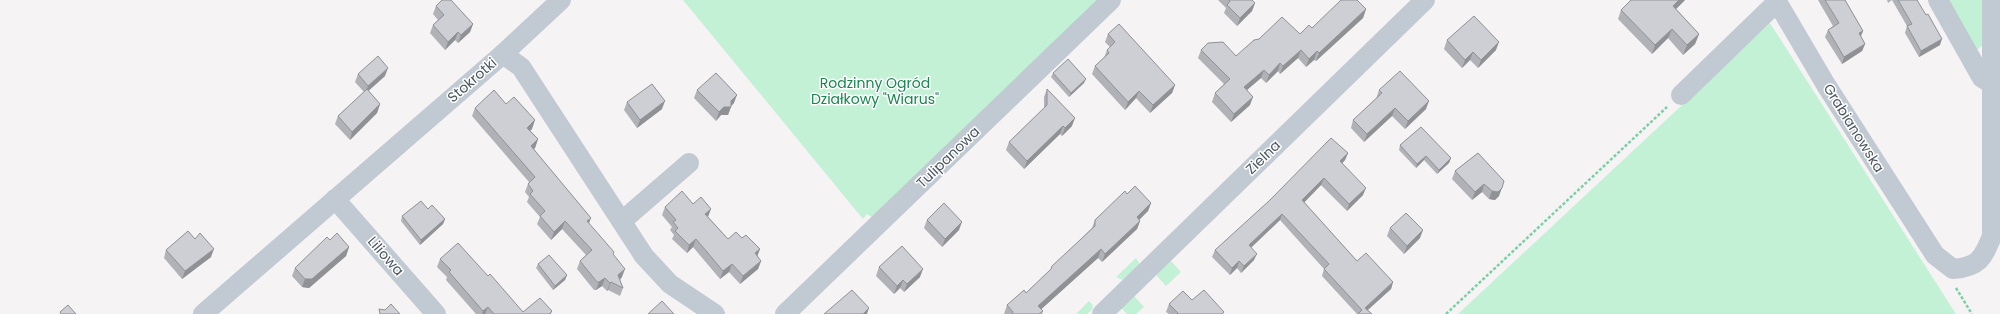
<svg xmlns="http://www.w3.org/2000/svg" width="2000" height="314" viewBox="0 0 2000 314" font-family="Poppins,sans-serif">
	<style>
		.green { fill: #c3f1d5 }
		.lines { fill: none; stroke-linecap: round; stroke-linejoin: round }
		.path { stroke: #7ad0a6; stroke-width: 2.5; stroke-dasharray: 3 2; stroke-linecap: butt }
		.minor { stroke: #c1cad2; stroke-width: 20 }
		.wall { fill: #b0b2b7 }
		.shaded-wall { fill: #909195 }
		.building { fill: #cdcfd5; stroke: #909195 }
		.labels { text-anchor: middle; stroke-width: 3; stroke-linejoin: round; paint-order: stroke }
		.street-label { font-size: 14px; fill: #4a5661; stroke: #fff }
		.park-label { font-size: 14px; fill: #17864f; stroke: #fff }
	</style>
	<rect width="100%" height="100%" fill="#f5f3f3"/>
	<g class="green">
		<polygon points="683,0 1101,0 873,218 867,214 863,219"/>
		<polygon points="1945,0 1989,0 1989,39 1975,52"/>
		<polygon points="1770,23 1956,314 1458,314"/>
		<polygon points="1136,258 1139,263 1138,266 1123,280 1116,277"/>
		<polygon points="1168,261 1172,262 1181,272 1166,286 1157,276 1157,273"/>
		<polygon points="1134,296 1144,307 1136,314 1127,314 1120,307"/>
		<polygon points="1089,301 1093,305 1092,310 1087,314 1076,314"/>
	</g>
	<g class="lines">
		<g class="path">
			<polyline points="1956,288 1972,314"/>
			<polyline points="1446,314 1667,107"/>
		</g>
		<g class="minor">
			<path d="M 1776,0 L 1826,85 L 1935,255 L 1953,269 C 1979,267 1983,258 1992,236 L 1992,0"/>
			<polyline points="1938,0 1982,78 1992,84"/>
			<polyline points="503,54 561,0"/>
			<polyline points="1681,95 1777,2"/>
			<polyline points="335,199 436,314"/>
			<polyline points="622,221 689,163"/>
			<polyline points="203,314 503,54 521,67 644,256 670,284 715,314"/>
			<polyline points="785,314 1111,0"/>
			<polyline points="1102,314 1425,0"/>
		</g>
	</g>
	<g class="wall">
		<polygon points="1218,0 1252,0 1255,3 1252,11 1237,26 1224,13 1226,8"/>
		<polygon points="1631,0 1685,0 1676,9 1699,34 1695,44 1683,55 1668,38 1652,54 1618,19 1621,10"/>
		<polygon points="1818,0 1845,0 1863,31 1861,36 1865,44 1862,51 1842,64 1825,37 1828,30 1833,26"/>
		<polygon points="1887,0 1917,0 1940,45 1919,57 1905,33 1907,26 1892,0 1888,3"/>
		<polygon points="436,6 473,24 470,32 458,43 455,40 445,50 430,33 433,25 438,20 433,14"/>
		<polygon points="1366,9 1363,18 1316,61 1314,60 1306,67 1298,58 1280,74 1278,71 1266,83 1261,78 1247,90 1250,105 1231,122 1212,102 1215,93 1224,84 1198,58 1201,50 1236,56 1300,34 1312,28"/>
		<polygon points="1108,34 1175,85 1172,93 1150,113 1136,98 1125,110 1092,74 1095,66 1104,58 1107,50 1110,47 1105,42"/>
		<polygon points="1447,40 1496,50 1478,68 1470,60 1462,68 1444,49"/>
		<polygon points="1053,73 1084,83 1069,97 1051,77"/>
		<polygon points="358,74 385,76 368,91 380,104 377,113 350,140 335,124 338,116 364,92 355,82"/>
		<polygon points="1047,89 1072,126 1062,136 1060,134 1024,169 1006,150 1009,142 1044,108 1044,97"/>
		<polygon points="697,90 734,103 731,106 728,115 721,115 716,121 694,98"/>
		<polygon points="1379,90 1426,109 1405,129 1392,116 1364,142 1351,128 1353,120 1376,99"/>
		<polygon points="627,102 662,109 637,128 624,110"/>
		<polygon points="506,104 532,129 530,130 538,139 535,148 534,149 589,224 613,255 622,277 620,280 623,288 620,296 608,290 607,291 602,286 596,290 594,290 577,269 580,261 586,255 562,229 551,240 537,224 540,217 527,202 529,197 525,192 528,184 529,182 472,116 475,108"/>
		<polygon points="1400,145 1451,158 1449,163 1437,174 1424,160 1416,168 1399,150"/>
		<polygon points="1348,153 1345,160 1342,163 1363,195 1347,211 1321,185 1304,202 1357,261 1393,282 1391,289 1368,310 1372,314 1357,314 1322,276 1324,269 1280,220 1251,248 1254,260 1241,273 1237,268 1230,275 1212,257 1215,250"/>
		<polygon points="1478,153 1499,196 1495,200 1489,199 1482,192 1472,200 1452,179 1455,171"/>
		<polygon points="1127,194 1151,203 1148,211 1139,220 1140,221 1137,229 1102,262 1098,258 1041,309 1043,311 1042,314 1004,314 1007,305 1026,293 1051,269 1092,228 1095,220"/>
		<polygon points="693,204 708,217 728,239 742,238 760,249 757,256 761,261 758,269 740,284 729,272 720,279 693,247 687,253 672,239 674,235 670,230 672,227 662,215 665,207"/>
		<polygon points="402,216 445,219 443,224 420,245 401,221"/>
		<polygon points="927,220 959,230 942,247 924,228"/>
		<polygon points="1390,228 1420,238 1404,254 1387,236"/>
		<polygon points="195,239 211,257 182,279 164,258 166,250"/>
		<polygon points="330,240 349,247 346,256 309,288 302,287 292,276 295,268"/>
		<polygon points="440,259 488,276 523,312 552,311 551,314 476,314 446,280 447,277 437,267"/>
		<polygon points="538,264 567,275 565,280 553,290 536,268"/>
		<polygon points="879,267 920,277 904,292 900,288 894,294 876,276"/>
		<polygon points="1192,300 1224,314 1169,314 1166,312 1169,304"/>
	</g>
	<g class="shaded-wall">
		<polygon points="1679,0 1685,0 1670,15 1673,6"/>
		<polygon points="1255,3 1252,11 1237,26 1240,18"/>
		<polygon points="1366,9 1363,18 1316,61 1319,53"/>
		<polygon points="473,24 470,32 458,43 461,35"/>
		<polygon points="1672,29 1668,38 1652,54 1655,45"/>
		<polygon points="1863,31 1860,38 1859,33"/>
		<polygon points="458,32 455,40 445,50 448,42"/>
		<polygon points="1699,34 1695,44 1683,55 1687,45"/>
		<polygon points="1942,39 1940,45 1919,57 1921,51"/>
		<polygon points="1499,42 1496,50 1478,68 1481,60"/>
		<polygon points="1865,44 1862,51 1842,64 1844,57"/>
		<polygon points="1301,50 1298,58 1280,74 1283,66"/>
		<polygon points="1317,51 1314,60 1306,67 1309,59"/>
		<polygon points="1473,52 1470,60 1462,68 1465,60"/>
		<polygon points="1280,63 1278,71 1266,83 1269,75"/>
		<polygon points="388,68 385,76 365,94 368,86"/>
		<polygon points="1264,70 1261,78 1241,95 1244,87"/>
		<polygon points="1086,79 1084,83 1069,97 1071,93"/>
		<polygon points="1175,85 1172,93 1150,113 1153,105"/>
		<polygon points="1139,91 1136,98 1125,110 1128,102"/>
		<polygon points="737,95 734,103 730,107 731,107 728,115 721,115 716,121 719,112"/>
		<polygon points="1253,97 1250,105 1231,122 1234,114"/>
		<polygon points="665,101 662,109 637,128 640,120"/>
		<polygon points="1429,101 1426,109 1405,129 1408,121"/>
		<polygon points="380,104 377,113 350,140 352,132"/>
		<polygon points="1395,108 1392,116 1364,142 1367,134"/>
		<polygon points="1075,118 1072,126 1062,136 1065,128"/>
		<polygon points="535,120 532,129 524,136 527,128"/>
		<polygon points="1063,126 1060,134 1024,169 1027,161"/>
		<polygon points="538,139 535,148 528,154 531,146"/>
		<polygon points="1348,153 1345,160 1338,168 1340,161"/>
		<polygon points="1426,156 1424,160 1416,168 1417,164"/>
		<polygon points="1451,158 1449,163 1437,174 1439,170"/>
		<polygon points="1324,178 1321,185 1300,207 1302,200"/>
		<polygon points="1484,184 1482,192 1472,200 1475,192"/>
		<polygon points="1366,188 1363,195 1347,211 1349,204"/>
		<polygon points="1502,188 1499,196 1495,200 1489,199 1492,191"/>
		<polygon points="1151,203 1148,211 1134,225 1137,217"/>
		<polygon points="711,209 708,217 705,214"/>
		<polygon points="1282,214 1280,220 1246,252 1249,245"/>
		<polygon points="591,218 588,226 587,221"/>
		<polygon points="445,219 443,224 420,245 421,240"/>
		<polygon points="565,221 562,229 551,240 554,232"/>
		<polygon points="1140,221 1137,229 1102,262 1105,254"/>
		<polygon points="962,222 959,230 942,247 945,239"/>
		<polygon points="1423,230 1420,238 1404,254 1407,246"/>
		<polygon points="696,239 693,247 687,253 689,245"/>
		<polygon points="349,247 346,256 309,288 302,287 305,279"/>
		<polygon points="214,249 211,257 182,279 185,271"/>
		<polygon points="760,249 757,257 755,253"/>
		<polygon points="1101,249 1098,258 1036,314 1038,306"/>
		<polygon points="1257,254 1254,260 1241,273 1244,266"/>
		<polygon points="761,261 758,269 740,284 743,276"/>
		<polygon points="1239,261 1237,268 1230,275 1232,268"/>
		<polygon points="732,264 729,272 720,279 723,271"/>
		<polygon points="625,269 622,277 615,284 618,275"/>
		<polygon points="923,269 920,277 904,292 907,284"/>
		<polygon points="567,275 565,280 553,290 555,286"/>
		<polygon points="605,278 602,286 596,290 599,282"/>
		<polygon points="903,280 900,288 894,294 897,286"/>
		<polygon points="611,282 608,290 607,291 610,283"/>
		<polygon points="1393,282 1391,289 1363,314 1365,308"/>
		<polygon points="488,307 485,314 482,314 483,311"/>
		<polygon points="869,308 867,314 863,314"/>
	</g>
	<g class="building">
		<polygon points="442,0 451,0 473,24 461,35 458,32 448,42 433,25 444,15 436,6"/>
		<polygon points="1229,0 1252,0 1255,3 1240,18 1227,5 1230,1"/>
		<polygon points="1341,0 1357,0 1366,9 1319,53 1317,51 1309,59 1301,50 1283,66 1280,63 1269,75 1264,70 1244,87 1253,97 1234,114 1215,93 1230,79 1201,50 1208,43 1223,42 1236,56 1254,40 1259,39 1282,17 1300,34 1309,25 1312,28"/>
		<polygon points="1631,0 1679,0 1673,6 1699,34 1687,45 1672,29 1655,45 1621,10"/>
		<polygon points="1825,0 1845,0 1863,31 1859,33 1865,44 1844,57 1828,30 1839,23"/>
		<polygon points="1898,0 1917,0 1926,15 1928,14 1942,39 1921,51 1907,26 1912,24"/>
		<polygon points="1474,16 1499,42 1481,60 1473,52 1465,60 1447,40"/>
		<polygon points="1119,24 1175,85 1153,105 1139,91 1128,102 1095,66 1109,53 1107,50 1115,42 1108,34"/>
		<polygon points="378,56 388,68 368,86 358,74"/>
		<polygon points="1068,59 1086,79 1071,93 1053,73"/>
		<polygon points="1400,71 1429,101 1408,121 1395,108 1367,134 1353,120 1382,93 1379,90"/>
		<polygon points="716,73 737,95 731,101 731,107 724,107 719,112 697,90"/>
		<polygon points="652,84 665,101 640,120 627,102"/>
		<polygon points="367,89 380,104 352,132 338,116"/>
		<polygon points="1047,89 1075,118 1065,128 1063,126 1027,161 1009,142 1047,105"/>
		<polygon points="494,90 506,104 514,97 535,120 527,128 538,139 531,146 591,218 587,221 614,252 613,254 625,269 618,275 623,288 611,282 610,283 605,278 599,282 597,282 580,261 592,250 565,221 554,232 540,216 545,211 530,194 533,191 528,184 535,177 475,108"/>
		<polygon points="1421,127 1451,158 1439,170 1426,156 1417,164 1400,145"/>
		<polygon points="1331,138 1348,153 1340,161 1366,188 1349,204 1324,178 1302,200 1357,261 1366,253 1393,282 1365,308 1372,314 1358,314 1362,310 1324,269 1329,264 1282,214 1249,245 1257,254 1244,266 1239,261 1232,268 1215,250 1270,200"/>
		<polygon points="1478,153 1504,181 1502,188 1498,192 1492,191 1484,184 1475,192 1455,171"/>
		<polygon points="1135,186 1151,203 1137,217 1140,221 1105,254 1101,249 1038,306 1043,311 1039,314 1012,314 1013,312 1007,305 1024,290 1026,293 1051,269 1052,266 1095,226 1095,220 1125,191 1127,194"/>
		<polygon points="682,191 693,204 701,197 711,209 705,214 728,239 736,232 742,238 746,235 760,249 755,253 761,261 743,276 732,264 723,271 696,239 689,245 675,231 678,228 673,222 676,220 665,207"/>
		<polygon points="421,201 428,209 432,205 445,219 421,240 402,216"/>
		<polygon points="944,203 962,222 945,239 927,220"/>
		<polygon points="1406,213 1423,230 1407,246 1390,228"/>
		<polygon points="188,231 195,239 200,233 214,249 185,271 166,250"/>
		<polygon points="337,233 349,247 312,279 305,279 295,268 327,237 330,240"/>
		<polygon points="458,243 488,276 490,274 523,312 540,298 552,311 549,314 494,314 488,307 483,311 449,272 451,270 440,259"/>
		<polygon points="902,246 923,269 907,284 903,280 897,286 879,267"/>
		<polygon points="549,255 567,275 555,286 538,264"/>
		<polygon points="852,290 869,308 863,314 824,314"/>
		<polygon points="1204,290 1224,312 1222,314 1177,314 1178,313 1169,304 1183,291 1192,300"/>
		<polygon points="662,301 674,314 648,314"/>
		<polygon points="391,304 400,314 380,314 379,309 385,310"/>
		<polygon points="68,305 76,314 61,314 60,312"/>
	</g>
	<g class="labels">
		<g class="street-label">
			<text transform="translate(472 80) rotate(-41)" y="5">Stokrotki</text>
			<text transform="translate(1854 128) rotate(58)" y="5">Grabianowska</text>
			<text transform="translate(948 157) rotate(-44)" y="5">Tulipanowa</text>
			<text transform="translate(1263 157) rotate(-44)" y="5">Zielna</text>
			<text transform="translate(386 256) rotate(49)" y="5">Liliowa</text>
		</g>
		<g class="park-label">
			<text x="875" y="88">Rodzinny Ogród<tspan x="875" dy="16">Działkowy "Wiarus"</tspan></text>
		</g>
	</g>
</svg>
